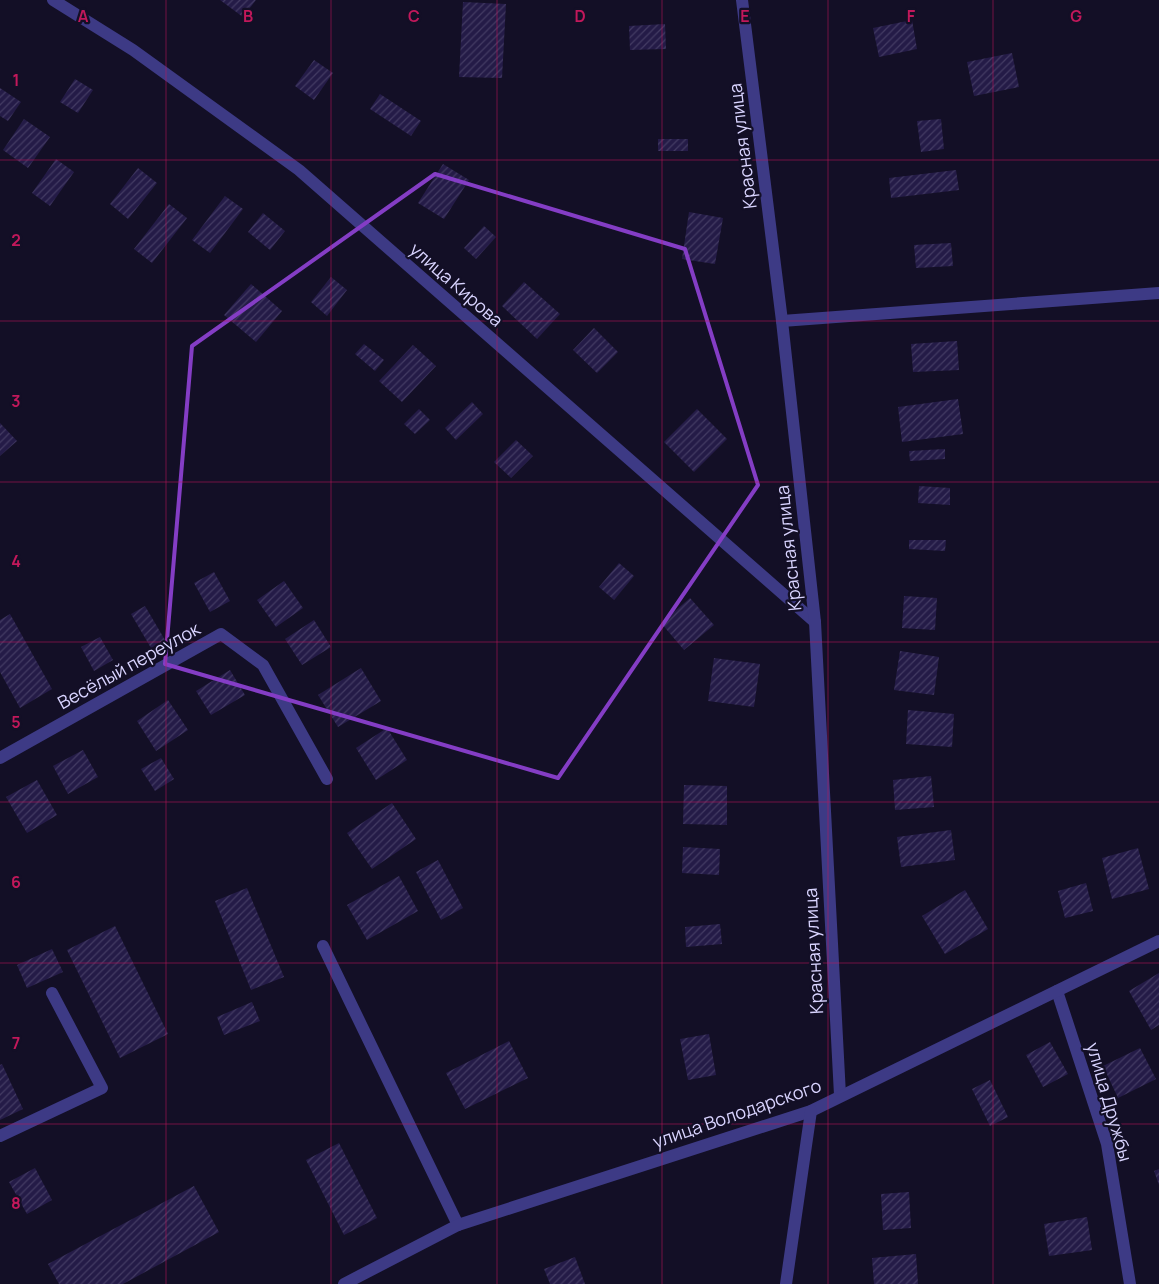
<svg xmlns="http://www.w3.org/2000/svg" width="1159" height="1284" viewBox="0 0 1159 1284" font-family="Manrope,sans-serif">
	<style>
		.building { fill: url(#building-hatch) }
		.lines { fill: none; stroke-linecap: round; stroke-linejoin: round }
		.service { stroke: #3d3a85; stroke-width: 12 }
		.minor { stroke: #3d3a85; stroke-width: 12 }
		.marked { fill: none; stroke: #843dc5; stroke-width: 4; stroke-linejoin: round }
		.grid { fill: none; stroke: #c2185b; stroke-width: 1; stroke-opacity: 0.55 }
		.labels { text-anchor: middle; stroke-width: 4.5; stroke-linejoin: round; paint-order: stroke }
		.street-label { font-size: 18px; fill: #d9d4ff; stroke: #130f26 }
		.grid-label { font-size: 16px; text-anchor: middle; font-weight: bold; fill: #c2185b; stroke: #130f26; stroke-width: 4.5; stroke-linejoin: round; paint-order: stroke }
	</style>
	<defs>
		<pattern id="building-hatch" width="6" height="6" patternUnits="userSpaceOnUse" patternTransform="scale(1.25)"><rect width="6" height="6" fill="#241b47"/><path d="M-1 1l2-2M0 6l6-6M5 7l2-2" fill="none" stroke="#433b63"/></pattern>
	</defs>
	<rect width="100%" height="100%" fill="#130f26"/>
	<g class="building">
		<polygon points="220,0 256,0 243,17"/>
		<polygon points="463,2 506,4 502,78 459,77"/>
		<polygon points="912,20 917,49 879,57 873,28"/>
		<polygon points="665,24 666,49 630,50 629,26"/>
		<polygon points="1012,53 1019,87 974,96 967,62"/>
		<polygon points="314,60 333,73 314,100 295,86"/>
		<polygon points="75,79 93,90 78,113 60,102"/>
		<polygon points="0,88 21,102 8,121 0,116"/>
		<polygon points="380,94 421,121 411,136 370,109"/>
		<polygon points="24,119 50,137 28,168 3,150"/>
		<polygon points="941,119 944,149 921,152 917,121"/>
		<rect x="658" y="139" width="30" height="12"/>
		<polygon points="56,159 74,172 50,206 32,193"/>
		<polygon points="443,164 469,180 444,219 418,203"/>
		<polygon points="138,168 157,183 128,219 110,204"/>
		<polygon points="956,170 959,190 891,198 889,178"/>
		<polygon points="225,196 243,209 210,253 192,240"/>
		<polygon points="169,204 187,218 152,263 134,249"/>
		<polygon points="689,212 723,218 715,264 682,259"/>
		<polygon points="263,213 285,231 270,250 248,232"/>
		<polygon points="484,226 496,237 476,259 464,248"/>
		<polygon points="951,243 953,266 916,268 914,245"/>
		<polygon points="331,277 347,290 327,316 311,302"/>
		<polygon points="524,282 560,314 537,339 502,306"/>
		<polygon points="251,284 282,311 256,342 224,315"/>
		<polygon points="594,328 618,352 597,373 573,350"/>
		<polygon points="957,341 959,370 913,372 911,344"/>
		<polygon points="364,344 384,360 375,371 355,354"/>
		<polygon points="413,345 436,366 402,402 379,381"/>
		<polygon points="958,399 963,434 902,442 898,407"/>
		<polygon points="472,402 483,414 456,440 445,428"/>
		<polygon points="419,409 430,420 415,434 404,424"/>
		<polygon points="697,409 727,439 694,472 664,442"/>
		<polygon points="0,423 17,441 0,456"/>
		<polygon points="516,440 533,456 511,478 494,462"/>
		<polygon points="945,449 945,459 910,461 909,451"/>
		<polygon points="919,486 950,488 950,505 918,503"/>
		<polygon points="909,540 946,540 945,551 909,549"/>
		<polygon points="619,563 634,576 614,600 599,587"/>
		<polygon points="214,572 230,601 210,612 194,583"/>
		<polygon points="284,581 303,608 276,627 257,600"/>
		<polygon points="904,596 937,598 935,630 902,628"/>
		<polygon points="690,598 714,625 684,650 661,623"/>
		<polygon points="145,606 165,640 151,648 131,614"/>
		<polygon points="10,614 52,689 20,708 0,672 0,620"/>
		<polygon points="314,620 331,647 302,665 285,639"/>
		<polygon points="100,637 113,660 94,671 81,647"/>
		<polygon points="900,651 939,657 934,695 894,690"/>
		<polygon points="714,658 760,664 754,707 708,701"/>
		<polygon points="361,668 381,701 338,727 318,695"/>
		<polygon points="230,670 245,695 211,715 196,691"/>
		<polygon points="168,700 188,730 156,751 137,721"/>
		<polygon points="908,710 954,714 952,747 906,744"/>
		<polygon points="387,728 407,760 376,780 356,748"/>
		<polygon points="83,750 98,777 68,794 53,766"/>
		<polygon points="161,758 174,779 155,791 141,769"/>
		<polygon points="931,776 934,807 895,810 893,780"/>
		<polygon points="37,780 57,815 27,833 6,797"/>
		<polygon points="684,785 727,786 727,825 683,824"/>
		<polygon points="392,803 416,839 372,869 347,833"/>
		<polygon points="951,830 955,860 901,867 897,837"/>
		<polygon points="683,847 720,849 719,875 682,873"/>
		<polygon points="1138,848 1149,889 1112,899 1102,858"/>
		<polygon points="438,860 463,908 441,920 416,872"/>
		<polygon points="399,876 418,911 367,940 347,905"/>
		<polygon points="1086,883 1093,911 1065,918 1058,891"/>
		<polygon points="247,888 284,977 251,990 215,901"/>
		<polygon points="965,890 988,929 945,954 922,916"/>
		<polygon points="720,924 722,944 686,947 685,927"/>
		<polygon points="115,926 168,1034 120,1058 67,950"/>
		<polygon points="52,949 63,972 27,988 17,965"/>
		<polygon points="1159,973 1159,1025 1151,1030 1129,991"/>
		<polygon points="252,1002 260,1021 224,1035 217,1017"/>
		<polygon points="709,1034 716,1075 688,1080 680,1039"/>
		<polygon points="509,1041 528,1078 465,1109 446,1073"/>
		<polygon points="1050,1042 1068,1074 1043,1087 1026,1055"/>
		<polygon points="1140,1048 1156,1079 1118,1098 1103,1066"/>
		<polygon points="2,1064 23,1109 0,1120 0,1065"/>
		<polygon points="990,1080 1008,1117 990,1126 972,1089"/>
		<polygon points="339,1143 377,1218 344,1235 306,1160"/>
		<polygon points="35,1168 52,1200 27,1214 9,1182"/>
		<polygon points="1159,1169 1159,1185 1154,1171"/>
		<polygon points="194,1186 219,1232 123,1284 59,1284 48,1264"/>
		<polygon points="909,1192 911,1228 883,1230 881,1194"/>
		<polygon points="1087,1217 1092,1250 1049,1256 1044,1224"/>
		<polygon points="916,1254 918,1284 874,1284 872,1258"/>
		<polygon points="575,1257 585,1284 550,1284 544,1269"/>
	</g>
	<g class="lines">
		<g class="service">
			<polyline points="782,321 1159,293"/>
			<polyline points="323,946 458,1225"/>
			<polyline points="0,1136 102,1088 52,993"/>
		</g>
		<g class="minor">
			<polyline points="53,0 133,50 299,170 815,622"/>
			<polyline points="742,0 782,321 815,622 840,1095"/>
			<polyline points="0,758 221,634 263,665 327,779"/>
			<polyline points="1057,991 1107,1144 1130,1284"/>
			<polyline points="344,1284 458,1225 811,1111 1159,941"/>
			<polyline points="786,1284 811,1111"/>
		</g>
	</g>
	<path class="marked" d="M 435,174 L 685,249 L 758,485 L 558,778 L 165,664 L 192,346 Z"/>
	<path class="grid" d="M 166,0 L 166,1284M 331,0 L 331,1284M 497,0 L 497,1284M 662,0 L 662,1284M 828,0 L 828,1284M 993,0 L 993,1284M 0,160 L 1159,160M 0,321 L 1159,321M 0,482 L 1159,482M 0,642 L 1159,642M 0,802 L 1159,802M 0,963 L 1159,963M 0,1124 L 1159,1124"/>
	<g class="labels">
		<g class="street-label">
			<text transform="translate(743 146) rotate(-97)" y="6">Красная улица</text>
			<text transform="translate(456 285) rotate(41)" y="6">улица Кирова</text>
			<text transform="translate(789 548) rotate(-96)" y="6">Красная улица</text>
			<text transform="translate(129 666) rotate(-29)" y="6">Весёлый переулок</text>
			<text transform="translate(814 951) rotate(-93)" y="6">Красная улица</text>
			<text transform="translate(1109 1102) rotate(74)" y="6">улица Дружбы</text>
			<text transform="translate(737 1114) rotate(-19)" y="6">улица Володарского</text>
		</g>
	</g>
	<g class="grid-label">
		<text x="83" y="22">A</text>
		<text x="248" y="22">B</text>
		<text x="414" y="22">C</text>
		<text x="580" y="22">D</text>
		<text x="745" y="22">E</text>
		<text x="911" y="22">F</text>
		<text x="1076" y="22">G</text>
		<text x="16" y="86">1</text>
		<text x="16" y="246">2</text>
		<text x="16" y="407">3</text>
		<text x="16" y="567">4</text>
		<text x="16" y="728">5</text>
		<text x="16" y="888">6</text>
		<text x="16" y="1049">7</text>
		<text x="16" y="1209">8</text>
	</g>
</svg>
